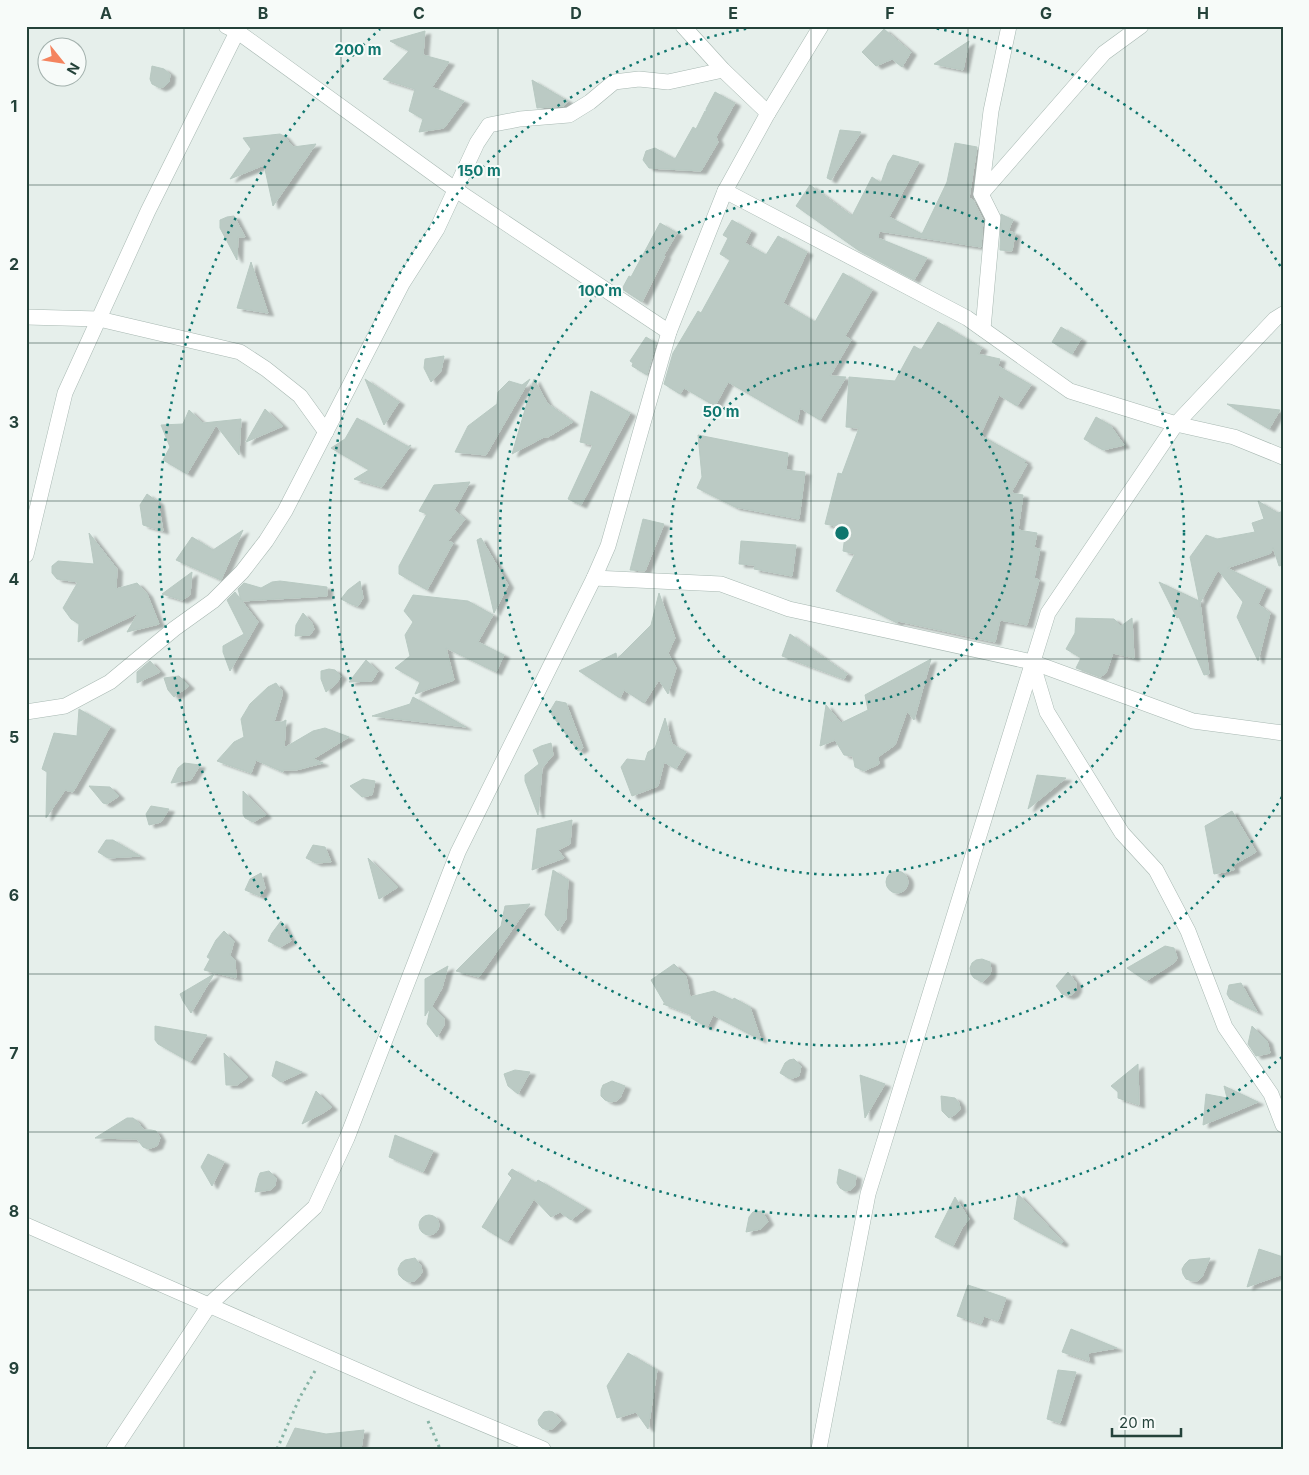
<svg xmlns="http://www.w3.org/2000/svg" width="1309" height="1475" viewBox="0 0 1309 1475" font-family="Inter,sans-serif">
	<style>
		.building { fill: #bbcac4; stroke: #b8c9c2; filter: url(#shadow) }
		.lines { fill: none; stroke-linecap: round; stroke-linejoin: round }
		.minor-casing { stroke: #a8b8b2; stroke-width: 16 }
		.path { stroke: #86b3a5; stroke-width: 3; stroke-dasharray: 2.5 4; stroke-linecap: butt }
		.minor { stroke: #fff; stroke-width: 15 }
		.grid { fill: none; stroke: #24423a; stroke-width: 1; stroke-opacity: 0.55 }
		.ring { fill: none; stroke: #0f766e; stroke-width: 2.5; stroke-dasharray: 2.5 5 }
		.centre { fill: #0f766e; stroke: #f7fbf9; stroke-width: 2.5 }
		.ring-label { font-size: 15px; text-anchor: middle; font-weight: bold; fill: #0f766e; stroke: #f7fbf9; stroke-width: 4; stroke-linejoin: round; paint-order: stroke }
		.neatline { fill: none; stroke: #24423a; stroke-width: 2 }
		.grid-label { font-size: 16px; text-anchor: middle; font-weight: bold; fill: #24423a }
	</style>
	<defs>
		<filter id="shadow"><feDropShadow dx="5.5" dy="3" stdDeviation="1" flood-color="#0004"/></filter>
	</defs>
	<rect width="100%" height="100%" fill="#e6efeb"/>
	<g class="building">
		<polygon points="884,29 911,52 902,67 892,59 876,66 862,52"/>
		<polygon points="425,31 423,55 449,62 432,87 464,101 444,128 419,132 423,119 409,111 415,89 383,79 409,51 390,41"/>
		<polygon points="969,41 963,70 934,64"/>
		<polygon points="152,66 164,69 170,74 169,82 165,86 160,88 152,84 150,79"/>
		<polygon points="532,80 554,93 568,101 564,106 537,108"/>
		<polygon points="715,92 735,103 716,137 718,142 701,171 649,168 643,160 646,151 655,148 675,159 693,127 696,129 705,111 706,113 706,109"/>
		<polygon points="840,130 861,132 831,180 827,178"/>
		<polygon points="280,134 284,136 293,147 316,144 273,206 264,165 230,179 251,149 243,138"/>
		<polygon points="955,143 977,147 969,198 973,200 983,220 981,247 879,231 878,238 927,258 914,280 858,250 796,206 810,185 852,216 872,177 881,183 888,163 893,155 919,162 889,217 922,234 947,182"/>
		<polygon points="1001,214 1013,220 1008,231 1015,233 1012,251 1000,250"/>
		<polygon points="234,216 245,237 238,237 237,260 220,228 220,220 227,217"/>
		<polygon points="732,220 751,231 745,243 766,255 778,236 807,252 783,303 815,322 843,273 872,290 845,336 851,340 830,376 846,377 820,420 800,408 797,422 728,382 715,406 684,388 680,394 664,384 673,353 698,311 701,313 730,260 720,254 728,238 723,235"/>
		<polygon points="660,223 677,233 664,255 665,256 642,302 622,289 629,276 631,277"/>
		<polygon points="251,262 268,313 237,308"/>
		<polygon points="938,322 982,348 978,354 1000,359 998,366 1031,385 1017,406 999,395 980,435 1026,461 1024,463 1027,464 1011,493 1023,495 1018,530 1037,533 1034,548 1040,549 1034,578 1039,580 1027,625 1000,620 995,642 898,621 897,623 836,591 855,554 843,551 846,528 825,524 838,473 842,474 859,428 846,427 849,377 895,381 914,346 921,350"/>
		<polygon points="1061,327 1081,339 1072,354 1052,342"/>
		<polygon points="646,337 656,343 647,375 632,366 633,363 630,361"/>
		<polygon points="444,356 441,371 431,382 424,368 425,359"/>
		<polygon points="365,379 399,402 384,425"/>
		<polygon points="530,379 486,455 455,452 468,426 497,404 498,392 509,381 522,385"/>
		<polygon points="534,379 547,403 573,422 548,437 544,437 512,454"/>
		<polygon points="591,391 630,413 581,505 568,499 593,445 580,442"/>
		<polygon points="1227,404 1280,410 1269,429"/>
		<polygon points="265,409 283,426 246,442"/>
		<polygon points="189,410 203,423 241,419 239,455 216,425 187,474 163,460 170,447 161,425 183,424"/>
		<polygon points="1096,417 1110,425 1124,445 1103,450 1084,439"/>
		<polygon points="357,418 407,446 405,448 411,445 382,487 354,479 369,470 331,448 345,439"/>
		<polygon points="698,435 788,453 786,470 805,472 799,519 735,507 697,488 702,477"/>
		<polygon points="470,482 454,510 465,519 448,541 453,543 427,590 399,574 399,566 427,514 419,511 434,485"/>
		<polygon points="147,494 158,502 163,531 143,525 140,505"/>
		<polygon points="1258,501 1278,513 1283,511 1283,565 1279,566 1273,547 1271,553 1227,568 1266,587 1258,604 1270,613 1258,661 1237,617 1243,602 1218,570 1200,603 1209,674 1204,675 1179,617 1177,618 1159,582 1199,601 1190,557 1206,535 1217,539 1255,532 1252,523 1264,519"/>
		<polygon points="643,519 664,524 645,571 630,570"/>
		<polygon points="243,530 221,580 176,560 192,537 213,550"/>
		<polygon points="89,533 117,569 116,589 137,583 147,594 159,624 127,632 138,613 78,642 79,624 71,619 63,608 78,582 57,579 52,573 52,566 58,561 94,564"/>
		<polygon points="481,538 508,585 494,613 477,540"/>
		<polygon points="741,541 796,545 792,576 754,569 755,565 739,564"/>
		<polygon points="192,572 190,595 182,600 162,594"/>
		<polygon points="280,581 327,587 327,596 242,601 258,622 230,671 223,652 223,646 244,634 227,600 235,592 241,600 238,589 244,583 261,588 272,582"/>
		<polygon points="360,581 363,598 358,606 351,604 341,599 348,590"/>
		<polygon points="659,593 675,638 668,653 676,668 668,694 659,680 644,703 624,690 620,698 579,671 616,653 617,659 651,625"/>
		<polygon points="413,595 468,601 493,615 478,642 504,655 496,672 446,648 454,680 415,694 420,682 395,668 410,656 405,635 413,622 404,611"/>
		<polygon points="303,613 312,623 314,629 310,635 295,636 296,625"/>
		<polygon points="1076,618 1114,619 1121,626 1132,618 1134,658 1113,653 1106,673 1100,677 1076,668 1081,658 1066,649 1075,633"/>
		<polygon points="790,634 847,674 844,679 782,656"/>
		<polygon points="931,659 914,720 907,711 895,745 878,757 879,764 864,771 855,767 853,756 844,755 835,740 820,746 826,705 841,723 868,710 865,695"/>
		<polygon points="366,660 378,671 372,681 349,682"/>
		<polygon points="150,661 160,672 137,683 137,672"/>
		<polygon points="329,669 335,670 341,676 336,684 326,692 321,679 321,671"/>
		<polygon points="179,676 189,686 174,697 168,690 164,678"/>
		<polygon points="276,683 282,691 282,695 274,722 282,722 286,720 284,748 313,731 325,728 349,737 313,759 323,763 296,770 283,770 283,772 256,760 251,773 217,761 234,742 244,737 241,719 250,704 268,687"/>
		<polygon points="413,697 466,727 372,716 410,704"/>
		<polygon points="556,701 566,703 583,748 578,751 552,715 550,711"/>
		<polygon points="79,709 110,727 73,792 65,790 46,818 47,772 42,769 54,733 77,736"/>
		<polygon points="665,718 672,744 686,752 676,769 664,762 658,786 632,796 621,767 627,759 645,761 648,752 655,748"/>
		<polygon points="551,743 553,755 542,768 538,815 525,781 525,775 539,764 533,750 541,746"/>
		<polygon points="184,763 200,765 191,780 171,783 178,768"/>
		<polygon points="1037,775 1066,778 1028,809"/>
		<polygon points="363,779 375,781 372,795 362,797 350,786"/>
		<polygon points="89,786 110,787 119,796 107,804 103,803"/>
		<polygon points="243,791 266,815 253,822 245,818 243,814"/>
		<polygon points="151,806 169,809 161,822 149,825 146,814"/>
		<polygon points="1232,811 1256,852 1233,865 1234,870 1214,874 1205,826"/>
		<polygon points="572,820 570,844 558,850 564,858 532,870 537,829"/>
		<polygon points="106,840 113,840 140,856 108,858 98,852"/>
		<polygon points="313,845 325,847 331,862 316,863 306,858"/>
		<polygon points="368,858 398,887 379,899"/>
		<polygon points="553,870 568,880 566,919 558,931 545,915"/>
		<circle cx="897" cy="882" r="11"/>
		<polygon points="261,873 265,888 260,896 245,890 250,879"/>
		<polygon points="530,904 479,977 456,971 501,926 505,906"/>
		<polygon points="281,921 291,941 280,947 268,941 272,933"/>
		<polygon points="224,931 234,941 230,955 235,960 236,978 204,970 210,959 207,957 216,940"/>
		<polygon points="1165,946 1174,948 1177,958 1175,962 1146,981 1127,968"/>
		<polygon points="982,959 990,962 991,971 989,976 982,982 974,978 971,974 970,968 972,963 976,960"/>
		<polygon points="674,964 686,976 690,997 714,991 733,1000 734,998 750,1007 761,1040 713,1015 707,1027 691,1018 692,1015 663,1004 665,1004 651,980"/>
		<polygon points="448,966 442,988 432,1006 444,1018 444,1025 437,1037 427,1024 430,1008 425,1016 425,979"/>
		<polygon points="1068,972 1076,983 1076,989 1073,994 1068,996 1062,994 1056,986"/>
		<polygon points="214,974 191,1013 183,1001 180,994"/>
		<polygon points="1241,983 1257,1012 1230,999 1227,994 1229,985"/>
		<polygon points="155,1026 207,1035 190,1062 158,1044 155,1040"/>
		<polygon points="1252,1026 1267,1041 1270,1053 1256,1056 1248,1044"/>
		<polygon points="224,1053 248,1077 237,1085 226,1085"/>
		<polygon points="794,1059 801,1066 799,1076 790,1079 780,1073 785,1063 789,1060"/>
		<polygon points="276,1061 302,1072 281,1082 272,1076"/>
		<polygon points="1138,1064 1139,1105 1118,1098 1118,1092 1111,1086"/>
		<polygon points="515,1070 530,1072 518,1094 508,1086 504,1074"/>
		<polygon points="860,1075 885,1084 865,1118"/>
		<polygon points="612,1081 625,1086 620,1098 616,1101 610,1102 605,1100 601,1096 601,1090 603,1085"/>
		<polygon points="1224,1086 1258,1102 1203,1125 1206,1094 1227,1098"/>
		<polygon points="316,1091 332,1107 323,1113 302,1124"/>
		<polygon points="941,1096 955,1098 959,1103 960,1109 957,1113 949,1118 942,1111"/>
		<polygon points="127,1118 133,1118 137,1121 144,1130 151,1130 156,1131 160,1138 157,1146 148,1149 143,1147 137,1139 95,1138"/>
		<polygon points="395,1135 433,1151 423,1172 389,1157"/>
		<polygon points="208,1154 224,1162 212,1186 201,1167"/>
		<polygon points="512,1169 536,1183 538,1180 586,1208 571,1220 560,1212 551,1217 534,1199 507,1242 482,1227 512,1178 508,1174"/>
		<polygon points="839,1169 856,1176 855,1185 851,1190 845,1191 840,1188 837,1183"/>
		<polygon points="269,1171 276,1178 275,1186 270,1190 255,1192 258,1178 260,1173"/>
		<polygon points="1018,1194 1063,1242 1061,1244 1014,1219"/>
		<polygon points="955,1197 969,1219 962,1228 953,1246 935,1237"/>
		<polygon points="762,1211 768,1222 761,1229 746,1232 749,1217 753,1212"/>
		<circle cx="429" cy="1225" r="10"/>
		<polygon points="1259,1249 1283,1257 1283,1274 1247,1287"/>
		<polygon points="415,1258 421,1266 422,1272 419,1277 415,1281 408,1282 403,1279 399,1275 398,1269 401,1263 405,1260"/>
		<polygon points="1210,1258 1202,1277 1197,1281 1192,1281 1186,1279 1183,1274 1182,1269 1185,1264 1189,1260"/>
		<polygon points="968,1285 1006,1298 998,1321 984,1316 981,1324 957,1316"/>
		<polygon points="1071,1329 1117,1348 1088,1353 1089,1361 1062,1352"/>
		<polygon points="628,1353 657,1370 648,1429 636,1412 617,1418 607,1386"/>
		<polygon points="1058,1370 1076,1372 1060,1423 1047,1419"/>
		<polygon points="549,1411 553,1412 561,1421 552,1429 547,1430 542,1428 539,1425 538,1420 544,1412"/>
		<polygon points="295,1428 326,1434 364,1430 361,1449 285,1449"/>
	</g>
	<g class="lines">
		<defs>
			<g id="minor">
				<polyline points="226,26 238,32 456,190 669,332"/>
				<polyline points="683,26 723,70 768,113"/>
				<polyline points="725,191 967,318 1070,391 1176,424 1234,437 1283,457"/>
				<polyline points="981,194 1104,53 1141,26"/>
				<polyline points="26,317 99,319 240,352 266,369 300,396 326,432"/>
				<polyline points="983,329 993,218 981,194 991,111 1009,26"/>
				<polyline points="26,555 65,393 148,211 240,26"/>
				<polyline points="594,578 721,584 789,609 1032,662 1193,721 1283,733"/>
				<polyline points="1032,662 1047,712 1122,833 1156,870 1188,931 1225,1027 1271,1094 1283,1125"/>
				<polyline points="26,712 65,706 110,682 174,629 213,601 242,572 266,541 285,511 402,284 437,229 477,143 489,125 520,119 569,115 590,102 614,82 639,79 668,82 723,70"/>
				<polyline points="26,1225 416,1396 543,1449"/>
				<polyline points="114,1449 210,1304 315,1207 347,1138 458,852 594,578 608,546 669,332 725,191 768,113 821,26"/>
				<polyline points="819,1449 868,1194 1048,613 1176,424 1275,319 1283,314"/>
			</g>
		</defs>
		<use href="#minor" class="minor-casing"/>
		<g class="path">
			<polyline points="428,1421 440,1449"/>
			<polyline points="277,1449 300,1397 315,1371"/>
		</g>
		<use href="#minor" class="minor"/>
	</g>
	<path class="grid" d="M 184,26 L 184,1449M 341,26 L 341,1449M 498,26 L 498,1449M 654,26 L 654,1449M 811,26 L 811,1449M 968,26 L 968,1449M 1125,26 L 1125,1449M 26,185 L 1283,185M 26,343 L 1283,343M 26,501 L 1283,501M 26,659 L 1283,659M 26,816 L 1283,816M 26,974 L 1283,974M 26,1132 L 1283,1132M 26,1290 L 1283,1290"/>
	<g class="ring">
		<circle cx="842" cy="533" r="171"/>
		<circle cx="842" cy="533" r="342"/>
		<path d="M1282 797A513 513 0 1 1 762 26M922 26A513 513 0 0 1 1282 269"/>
		<path d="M1282 1057A684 684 0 0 1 380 29"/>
	</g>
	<circle cx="842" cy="533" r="8" class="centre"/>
	<g class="ring-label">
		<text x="358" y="55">200 m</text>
		<text x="479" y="176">150 m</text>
		<text x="600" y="296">100 m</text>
		<text x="721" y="417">50 m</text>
	</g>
	<rect width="1309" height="1475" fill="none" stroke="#f7fbf9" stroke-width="55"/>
	<g transform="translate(62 62) rotate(120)"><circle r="24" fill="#f7fbf9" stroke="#a3b1ad"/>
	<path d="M0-4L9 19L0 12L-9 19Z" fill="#f4845f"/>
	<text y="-8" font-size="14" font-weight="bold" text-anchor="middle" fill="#24423a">N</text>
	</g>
	<path d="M1112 1428v8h69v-8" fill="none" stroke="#24423a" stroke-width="2.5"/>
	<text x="1119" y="1428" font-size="15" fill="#24423a" stroke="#f7fbf9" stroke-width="4" paint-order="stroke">20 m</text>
	<rect x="28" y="28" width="1254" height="1420" class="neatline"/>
	<g class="grid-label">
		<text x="106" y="19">A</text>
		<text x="263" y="19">B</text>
		<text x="419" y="19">C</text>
		<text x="576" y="19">D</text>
		<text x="733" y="19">E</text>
		<text x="890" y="19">F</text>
		<text x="1046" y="19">G</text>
		<text x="1203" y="19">H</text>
		<text x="14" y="112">1</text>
		<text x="14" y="270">2</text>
		<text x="14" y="428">3</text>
		<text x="14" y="585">4</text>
		<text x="14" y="743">5</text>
		<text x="14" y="901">6</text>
		<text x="14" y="1059">7</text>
		<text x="14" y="1217">8</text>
		<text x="14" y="1374">9</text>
	</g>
</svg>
